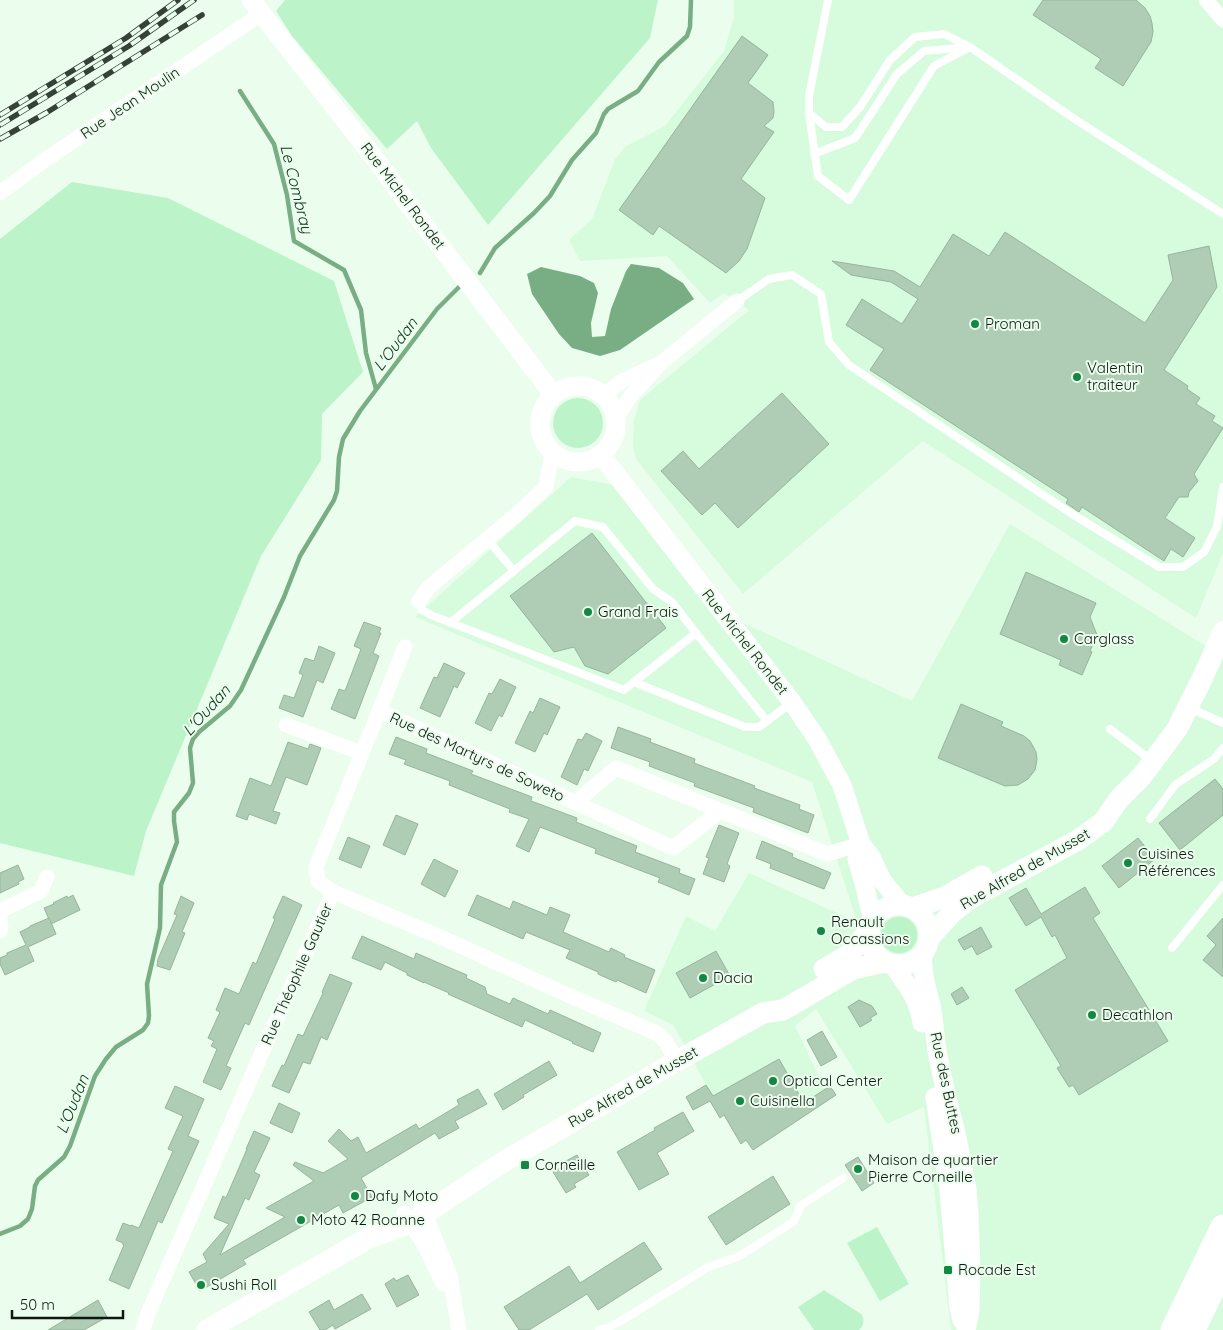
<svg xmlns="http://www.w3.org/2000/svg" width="1223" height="1330" viewBox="0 0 1223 1330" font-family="Quicksand,sans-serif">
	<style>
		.built { fill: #d6fbdd }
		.green { fill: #bdf3c8 }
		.water { fill: #79ae84 }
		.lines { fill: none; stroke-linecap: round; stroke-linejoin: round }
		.stream { stroke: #79ae84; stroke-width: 4.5 }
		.building { fill: #afccb4; stroke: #97b49c }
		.service { stroke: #fff; stroke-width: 8 }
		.minor { stroke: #fff; stroke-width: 15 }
		.tertiary { stroke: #fff; stroke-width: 19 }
		.secondary { stroke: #fff; stroke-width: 21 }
		.trunk { stroke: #fff; stroke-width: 25 }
		.rail-casing { stroke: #364238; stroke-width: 5.5 }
		.rail { stroke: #ebfeee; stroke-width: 4; stroke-dasharray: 11; stroke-linecap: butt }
		.poi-dot { fill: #128842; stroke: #ebfeee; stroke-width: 2 }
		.labels { text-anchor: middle; stroke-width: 4; stroke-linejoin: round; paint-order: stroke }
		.street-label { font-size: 15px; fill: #0e1810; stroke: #ebfeee }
		.poi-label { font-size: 15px; fill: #0e1810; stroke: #ebfeee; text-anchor: start }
		.water-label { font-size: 16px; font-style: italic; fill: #0b3519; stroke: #ebfeee }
	</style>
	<rect width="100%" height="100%" fill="#ebfeee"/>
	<g class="built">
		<polygon points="734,0 1223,0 1223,553 1196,618 923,441 743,594 636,459 633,446 634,421 640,400 749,310 724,293 710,303 667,256 580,261 569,240 592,219 615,159 626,146 665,126 724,51 734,17"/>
		<polygon points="571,477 614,485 709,607 912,701 1010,524 1223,657 1223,1330 951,1330 924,1107 887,1124 816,1009 795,1026 825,1089 741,1144 704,1081 673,1025 644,1011 686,916 715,931 749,873 857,922 812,782 415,617"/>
	</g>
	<g class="green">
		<polygon points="285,0 658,0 650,38 488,225 431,148 417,121 387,149 292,36 276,11"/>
		<polygon points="72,182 168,198 334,281 363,372 322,414 321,460 261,556 146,831 134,876 0,843 0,239"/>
		<circle cx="578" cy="423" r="25"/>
		<circle cx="899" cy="935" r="18"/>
		<polygon points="877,1227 909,1284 880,1301 847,1243"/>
		<path d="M 824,1290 L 861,1314 C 865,1319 864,1326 859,1330 L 814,1330 L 798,1307 Z"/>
	</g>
	<polygon class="water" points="631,264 659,268 683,283 694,299 620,350 600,356 572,348 559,334 532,294 527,274 541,267 580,276 594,283 598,293 591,323 592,337 605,336 611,309 626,271"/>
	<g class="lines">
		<g class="stream">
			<polyline points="240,91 274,144 287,195 294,241 344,270 361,310 366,353 376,389"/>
			<polyline points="480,273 495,248 534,213 550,196 572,160 596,133 604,114 608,109 638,91 659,62 687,36 690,27 691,0"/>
			<polyline points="0,1234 20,1226 28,1219 32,1209 35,1186 38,1180 64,1157 70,1146 95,1076 106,1059 116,1047 143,1030 148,1023 149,1016 147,984 160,928 161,885 177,842 174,821 174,812 189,793 193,783 190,748 193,739 199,732 230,706 241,690 284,597 300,556 334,500 337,491 339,457 343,439 360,411 437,309 459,287"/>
		</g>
	</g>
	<g class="building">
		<polygon points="1043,0 1136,0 1145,8 1150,16 1152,23 1153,32 1151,42 1123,86 1095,68 1101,59 1033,15"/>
		<polygon points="742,36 768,55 748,83 773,102 774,112 773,118 764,126 774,132 741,179 765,198 747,249 739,261 726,273 659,226 653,235 619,210"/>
		<polygon points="1005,232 1145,323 1173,280 1168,255 1209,246 1217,287 1164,370 1188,386 1187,389 1200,398 1196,404 1215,416 1212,421 1223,428 1194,474 1198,481 1189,492 1188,497 1179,497 1165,518 1195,538 1183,557 1171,549 1164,561 1082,507 1079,512 1066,503 1068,499 870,370 884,349 846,325 862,299 902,324 918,299 891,282 851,275 832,261 894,271 920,287 953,234 989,256"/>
		<polygon points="782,393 829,444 738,528 715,503 702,515 661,471 683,451 699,469"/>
		<polygon points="592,533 666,628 608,674 585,666 574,647 554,652 510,596"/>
		<polygon points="1026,572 1096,603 1090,617 1097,635 1090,651 1092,652 1082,675 1059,665 1061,660 1000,634"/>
		<polygon points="364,622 381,628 379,633 381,633 373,653 379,656 355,719 331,709 339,689 345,691 361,649 354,646"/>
		<polygon points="319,646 335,653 323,683 317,680 303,717 279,708 284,695 294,698 303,675 299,673 305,658 314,661"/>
		<polygon points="444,663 465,673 457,688 454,686 440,717 420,708 434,677 437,678"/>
		<polygon points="500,679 516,687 502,717 499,715 491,731 475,723 489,693 492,694"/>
		<polygon points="540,698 560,707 547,735 544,733 535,752 515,743 530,711 533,713"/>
		<polygon points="961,704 1003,722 1001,726 1024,736 1030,741 1036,752 1037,760 1035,770 1028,779 1018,785 1005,786 938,758"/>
		<polygon points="618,727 651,739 650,742 695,759 694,763 755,786 754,788 800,805 799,809 814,815 808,833 753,812 754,808 694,786 695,783 649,766 650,762 611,748"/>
		<polygon points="586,733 602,741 588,771 584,769 577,785 561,777 578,739 582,740"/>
		<polygon points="396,737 427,749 426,753 473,771 471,774 532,797 531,801 577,818 576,822 637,846 635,852 680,869 679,873 695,879 689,895 658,882 660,878 595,853 596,849 540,827 529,852 516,846 529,819 509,812 510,809 449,785 450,781 404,764 406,760 389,754"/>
		<polygon points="288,742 308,749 310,744 321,748 307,785 286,777 273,811 280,813 276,824 249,814 247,820 236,816 250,778 271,786"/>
		<polygon points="1215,779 1223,789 1223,815 1180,850 1159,823"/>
		<polygon points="396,815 418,824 405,855 383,845"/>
		<polygon points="719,825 739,833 727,864 730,866 724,882 703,874 709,858 706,857"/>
		<polygon points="348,837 370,846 361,868 339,859"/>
		<polygon points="1138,838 1155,859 1119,888 1102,866"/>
		<polygon points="762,841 793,854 792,857 831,873 824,889 770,868 771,864 756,858"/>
		<polygon points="434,859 458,871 445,897 421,884"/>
		<polygon points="18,865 24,879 18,882 19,884 0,893 0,873"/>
		<polygon points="1085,887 1100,913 1093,918 1168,1041 1079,1095 1073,1085 1069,1087 1057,1068 1061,1066 1015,990 1067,958 1055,935 1052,937 1041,917 1026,926 1009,898 1026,888 1041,914"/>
		<polygon points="73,895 80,910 51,924 44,908 54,904 53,903 67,896 68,898"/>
		<polygon points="477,895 510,909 513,901 547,915 550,907 570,915 563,932 609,952 611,948 625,955 624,957 655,970 646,993 617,980 616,982 609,979 598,974 598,972 566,958 570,950 526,932 523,939 468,915"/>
		<polygon points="181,896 194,903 182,932 185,933 170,970 157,966 158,959 177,915 174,914"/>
		<polygon points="283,896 302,905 249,1025 245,1023 226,1066 231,1068 221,1090 203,1082 217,1049 211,1046 214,1041 208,1038 220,1012 216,1010 225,988 239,994 253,962 256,964 275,919 273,918"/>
		<polygon points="49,918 56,934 28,947 34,961 5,975 0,964 0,958 7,955 7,953 26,945 20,932 30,927 30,926"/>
		<polygon points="1223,918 1223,977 1203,960 1216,945 1207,936"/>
		<polygon points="981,927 992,947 977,955 972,946 964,950 958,940"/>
		<polygon points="362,936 414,959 416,953 448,967 467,975 466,978 485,987 487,994 510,1004 513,998 548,1014 550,1010 601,1033 593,1052 572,1043 573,1042 525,1020 522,1027 448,994 449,993 424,982 424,983 407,975 407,973 385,962 381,970 352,958"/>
		<polygon points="716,951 730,976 690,998 676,973"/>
		<polygon points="330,974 352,983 327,1040 321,1037 310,1064 303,1062 289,1093 272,1086 282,1065 284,1066 298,1034 303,1036 323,993 322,992"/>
		<polygon points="962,987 969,998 957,1005 951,994"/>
		<polygon points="859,1000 872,1006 877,1014 870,1018 872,1020 860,1027 848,1007"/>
		<polygon points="822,1031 837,1057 821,1066 807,1040"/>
		<polygon points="779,1059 804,1103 830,1086 836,1095 753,1150 746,1140 741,1144 724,1115 720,1118 710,1101 693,1110 686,1097 706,1085 713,1096"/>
		<polygon points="549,1061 557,1075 523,1095 524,1097 503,1110 494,1094"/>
		<polygon points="175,1086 204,1099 188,1136 199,1141 162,1223 158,1221 129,1289 109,1280 124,1245 123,1245 123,1243 116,1240 123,1223 131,1226 131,1225 139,1228 173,1151 168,1149 183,1116 165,1108"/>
		<polygon points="478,1089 487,1104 455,1121 459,1128 439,1139 435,1133 361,1178 372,1197 343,1213 339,1205 243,1260 246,1264 200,1291 189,1272 207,1262 203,1254 229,1224 214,1218 223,1196 226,1198 247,1149 246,1149 254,1131 270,1138 254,1172 260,1175 249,1200 245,1198 220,1255 285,1217 266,1208 314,1181 293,1165 295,1162 323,1173 348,1159 328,1141 339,1129 351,1141 358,1137 366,1153 416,1124 419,1129 459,1105 457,1100"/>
		<polygon points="279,1103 300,1113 292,1133 270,1123"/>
		<polygon points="683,1112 694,1131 657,1153 669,1174 639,1190 617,1152 655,1130 654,1128"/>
		<polygon points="577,1155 589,1175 574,1184 576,1187 566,1193 553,1172 568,1164 566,1161"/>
		<polygon points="858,1157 874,1183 862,1191 845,1165"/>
		<polygon points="773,1176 790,1204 726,1245 708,1217"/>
		<polygon points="644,1242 662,1269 598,1310 587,1294 529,1330 519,1330 504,1307 569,1266 580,1283"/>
		<polygon points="408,1275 419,1295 397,1307 385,1284 394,1278 396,1281"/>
		<polygon points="362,1294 371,1309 335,1329 333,1325 325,1330 320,1330 309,1312 329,1300 334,1310"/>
		<polygon points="98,1300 107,1317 84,1330 48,1330"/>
	</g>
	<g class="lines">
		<g class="service">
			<polyline points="828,0 809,96 809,113 826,127 842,127 860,107 890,60 915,37 944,34 970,47 1073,118 1223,214"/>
			<polyline points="809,113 818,176 849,200 934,66 970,47 924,51 897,74 855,138 814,154"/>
			<polyline points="737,301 769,279 792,275 821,294 829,342 849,365 1069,512 1159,567 1183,567 1204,552 1217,527 1223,487"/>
			<polyline points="487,539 514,571"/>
			<polyline points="419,601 422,610 431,615 624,690 634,682 745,727 759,727 791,703"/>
			<polyline points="450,623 575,521 603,527 653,589 672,602 696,633"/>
			<polyline points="634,682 696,633 767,721"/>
			<polyline points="1190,708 1223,723"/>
			<polyline points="1110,729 1151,760"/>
			<polyline points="1150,819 1175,785 1214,759 1223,748"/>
			<polyline points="1172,948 1223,885"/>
			<polyline points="599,1330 607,1328 621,1321 708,1267 738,1257 793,1222 798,1213 800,1206 843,1178"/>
		</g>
		<g class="minor">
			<polyline points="1206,0 1223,20"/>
			<polyline points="0,193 45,160 261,14"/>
			<polyline points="661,363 737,301"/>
			<polyline points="604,395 622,381 661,363 630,397 616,419"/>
			<polyline points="419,601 429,587 516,515 546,487 552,453"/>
			<polyline points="380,711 673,848 720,811"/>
			<polyline points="286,725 362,753"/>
			<polyline points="575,803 616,768 827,854 861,844"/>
			<polyline points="333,892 318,881 316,867 405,647"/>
			<polyline points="0,911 41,891 47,877"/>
			<polyline points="0,918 1,927 0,931"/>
			<polyline points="421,1203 450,1276 459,1330"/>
			<polyline points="404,1213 425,1246 443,1284"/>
			<polyline points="143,1330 147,1316 271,1032 333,892 445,939 570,996 656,1033 665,1041 677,1061"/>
		</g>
		<g class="tertiary">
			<polyline points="251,0 376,160 415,213 553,394"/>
			<circle cx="578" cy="424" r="38"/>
			<polyline points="601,455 792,702 817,739 842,785 861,844 871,857 882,880 889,889 902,905"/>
			<polyline points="861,844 857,859 865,887 873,921"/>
			<polyline points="922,955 924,977 932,1010 937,1051 946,1094 957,1137 967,1189 969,1214 971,1268 970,1311 966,1330"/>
			<path d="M 893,965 C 906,984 919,999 922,1023"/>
			<polyline points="935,1097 949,1191 959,1308 962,1320"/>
		</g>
		<g class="secondary">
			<circle cx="899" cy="935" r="30"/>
			<polyline points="913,908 945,897 982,876"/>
			<polyline points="930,937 954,911 971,898 1078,840 1103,822 1119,799 1142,776 1177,729 1203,677 1223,632"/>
			<polyline points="824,969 848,955 869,931"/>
			<polyline points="367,1239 411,1223 503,1162 677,1061 763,1013 783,1010 853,969 885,962"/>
			<polyline points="207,1330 367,1239 378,1231"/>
		</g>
		<g class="trunk">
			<polyline points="1173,1330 1223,1227"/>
			<polyline points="1193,1330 1223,1267"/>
		</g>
		<defs>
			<g id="rail">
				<polyline points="0,115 126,38 178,0"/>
				<polyline points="0,125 129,46 194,0"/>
				<polyline points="0,139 46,113 202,15"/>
			</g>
		</defs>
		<use href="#rail" class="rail-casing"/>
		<use href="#rail" class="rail"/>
	</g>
	<g class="poi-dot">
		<circle cx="975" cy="324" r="5"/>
		<circle cx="1077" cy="377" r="5"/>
		<circle cx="588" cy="612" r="5"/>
		<circle cx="1064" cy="639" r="5"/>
		<circle cx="1128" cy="863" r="5"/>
		<circle cx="821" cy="931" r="5"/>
		<circle cx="703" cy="978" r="5"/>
		<circle cx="1092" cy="1015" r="5"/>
		<circle cx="773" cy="1081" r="5"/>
		<circle cx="740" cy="1101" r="5"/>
		<rect x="520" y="1160" width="10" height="10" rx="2.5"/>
		<circle cx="858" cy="1169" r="5"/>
		<circle cx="355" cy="1196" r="5"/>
		<circle cx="301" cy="1220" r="5"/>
		<rect x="943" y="1265" width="10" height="10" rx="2.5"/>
		<circle cx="201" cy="1285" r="5"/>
	</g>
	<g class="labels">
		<g class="street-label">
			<text transform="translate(130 103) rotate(-34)" y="5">Rue Jean Moulin</text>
			<text transform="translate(403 196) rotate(53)" y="5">Rue Michel Rondet</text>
			<text transform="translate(745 642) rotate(52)" y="5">Rue Michel Rondet</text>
			<text transform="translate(477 757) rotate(25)" y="5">Rue des Martyrs de Soweto</text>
			<text transform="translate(1025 869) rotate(-30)" y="5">Rue Alfred de Musset</text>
			<text transform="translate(297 974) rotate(-66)" y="5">Rue Théophile Gautier</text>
			<text transform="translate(946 1083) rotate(78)" y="5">Rue des Buttes</text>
			<text transform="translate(633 1087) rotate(-30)" y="5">Rue Alfred de Musset</text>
		</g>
		<g class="poi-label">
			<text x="985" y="329">Proman</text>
			<text x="1087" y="373">Valentin<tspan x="1087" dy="17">traiteur</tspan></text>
			<text x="598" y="617">Grand Frais</text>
			<text x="1074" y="644">Carglass</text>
			<text x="1138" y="859">Cuisines<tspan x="1138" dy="17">Références</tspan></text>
			<text x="831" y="927">Renault<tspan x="831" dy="17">Occassions</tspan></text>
			<text x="713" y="983">Dacia</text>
			<text x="1102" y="1020">Decathlon</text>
			<text x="783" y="1086">Optical Center</text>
			<text x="750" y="1106">Cuisinella</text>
			<text x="868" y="1165">Maison de quartier<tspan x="868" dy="17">Pierre Corneille</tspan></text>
			<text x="535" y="1170">Corneille</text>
			<text x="365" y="1201">Dafy Moto</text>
			<text x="311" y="1225">Moto 42 Roanne</text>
			<text x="958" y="1275">Rocade Est</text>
			<text x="211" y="1290">Sushi Roll</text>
		</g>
		<g class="water-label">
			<text transform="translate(297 189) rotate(76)" y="6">Le Combray</text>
			<text transform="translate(395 344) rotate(-53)" y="6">L'Oudan</text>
			<text transform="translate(206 710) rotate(-48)" y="6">L'Oudan</text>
			<text transform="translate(72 1104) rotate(-68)" y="6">L'Oudan</text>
		</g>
	</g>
	<path d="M12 1310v8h111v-8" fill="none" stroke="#0e1810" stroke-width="2.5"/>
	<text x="20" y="1310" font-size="15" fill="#0e1810" stroke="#ebfeee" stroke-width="4" paint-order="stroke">50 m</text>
</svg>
